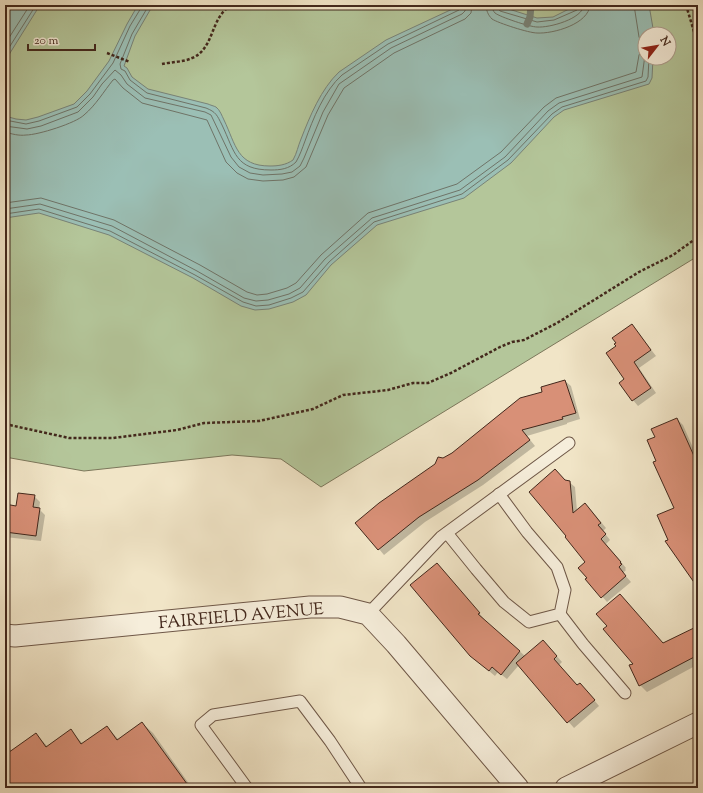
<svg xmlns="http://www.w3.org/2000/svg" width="703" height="793" viewBox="0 0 703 793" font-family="'Sorts Mill Goudy',serif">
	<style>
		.green { fill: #b4c69a; stroke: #7c775b; fill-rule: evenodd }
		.water { fill: #9bbfb5; stroke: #788378 }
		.shadow { fill: #0003 }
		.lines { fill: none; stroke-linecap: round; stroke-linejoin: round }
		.shore { stroke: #6f7468; stroke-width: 1 }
		.stream { stroke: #788378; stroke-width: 7 }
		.building { fill: #d89077; stroke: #43281c }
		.service-casing { stroke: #6e5747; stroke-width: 13 }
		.minor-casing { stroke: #6e5747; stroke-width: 23 }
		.path { stroke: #43281c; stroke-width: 2.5; stroke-dasharray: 3 2; stroke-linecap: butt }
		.service { stroke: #f6eedb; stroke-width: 11 }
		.minor { stroke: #f6eedb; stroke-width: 21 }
		.labels { text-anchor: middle; stroke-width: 3.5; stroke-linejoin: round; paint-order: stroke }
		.street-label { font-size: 17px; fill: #43281c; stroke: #f6eedb }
	</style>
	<rect width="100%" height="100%" fill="#f1e5c7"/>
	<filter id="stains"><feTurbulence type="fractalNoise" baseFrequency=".005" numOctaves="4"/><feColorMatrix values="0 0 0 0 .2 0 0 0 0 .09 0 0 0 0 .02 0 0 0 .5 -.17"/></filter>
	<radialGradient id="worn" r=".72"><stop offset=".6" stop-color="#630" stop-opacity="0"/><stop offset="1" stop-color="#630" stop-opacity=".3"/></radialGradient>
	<path class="green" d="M 5,5 L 698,5 L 698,256 L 321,487 L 281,459 L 232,455 L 84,471 L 5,457 ZM 645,34 L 669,34 L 669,58 L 645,58 Z"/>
	<g class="water">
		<polygon points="5,5 40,5 10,53 5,64"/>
		<path d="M 138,5 L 153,5 L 135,36 L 124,66 L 127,68 L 132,77 L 148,89 L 208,104 C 210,105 214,106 216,107 C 220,110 222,116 224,120 C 236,145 237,166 270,166 C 278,166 286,165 293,160 C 297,153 298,146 301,139 C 310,116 321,89 339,72 L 386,40 L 461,5 L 496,5 L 537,18 L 553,17 L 577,5 L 649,5 L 654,34 L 645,34 L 645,58 L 653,58 L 652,78 L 649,84 L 564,110 L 554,117 L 511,163 L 464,198 L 377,225 L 331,265 L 306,295 L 293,302 L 269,309 L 255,310 L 241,306 L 193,278 L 109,235 L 39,213 L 5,218 L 5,116 L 16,119 L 26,120 L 38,117 L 74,104 L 87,91 L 109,61 L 127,24 Z"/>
	</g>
	<g class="shadow">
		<polygon points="632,325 656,356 639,368 656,393 638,406 633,400 626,380 617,346"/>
		<polygon points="565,381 571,386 580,419 567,423 567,424 527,436 535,446 483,485 425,522 384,555 379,549 443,460 543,392"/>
		<polygon points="677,419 683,425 698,459 698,577 669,540 675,508 657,462 656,438"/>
		<polygon points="565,481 569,482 575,487 577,511 590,509 606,528 603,531 610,540 606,544 626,568 625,569 626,570 623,573 631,582 607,602 587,579 588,578 587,562 566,537"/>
		<polygon points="34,496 40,502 39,509 45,515 41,541 5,537 5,505 17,507"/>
		<polygon points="442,569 484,619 483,619 525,656 548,646 562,662 559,665 577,686 585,689 599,706 574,728 519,665 507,679 498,672 495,676 477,661"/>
		<polygon points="698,620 698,668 695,666 647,692 640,685 634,664 663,644 698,627 695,622"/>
		<polygon points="142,723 153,733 192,788 5,788 5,744 12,751 36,734 48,747 71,731 83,744 107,727 119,740"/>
	</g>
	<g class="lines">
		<g class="shore">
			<path d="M 149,5 L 132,34 L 120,64 L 121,69 L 125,71 L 130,80 L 147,93 L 206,108 C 216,112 217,115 222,125 C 235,152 235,170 271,170 C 280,170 289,169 296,162 C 300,155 302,149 305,141 C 313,119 324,91 342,75 L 388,44 L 459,10 L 461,5"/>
			<path d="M 486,5 C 486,10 488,15 492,19 C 498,23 529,33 537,33 C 553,34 589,24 590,5"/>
			<path d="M 492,5 C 492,8 493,11 495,13 C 500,17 530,27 537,27 C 549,28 583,19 584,5"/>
			<polyline points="497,5 498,8 500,11 537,22 554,20 577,10 579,5"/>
			<polyline points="5,44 30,5"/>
			<polyline points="5,54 36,5"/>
			<polyline points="5,120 26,124 39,121 77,107 90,94 113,63 130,26 141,8 141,5"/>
			<polyline points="5,126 27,129 41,126 78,112 93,97 102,84 115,70 121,75 127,84 145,98 205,112 211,115 231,157 239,167 250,173 263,175 282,174 292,172 300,166 304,158 323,112 339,84 391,48 462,14 465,11 466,5"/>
			<path d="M 5,132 C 12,134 19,136 26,135 C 38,135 76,123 84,115 C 96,105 104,91 113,80 L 115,79 L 123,88 L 142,103 L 207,120 L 226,162 L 237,173 L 248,179 L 263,181 L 283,180 L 294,177 L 306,167 L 328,115 L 344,88 L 394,53 L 465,19 L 471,13 L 472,5"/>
			<polyline points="5,203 41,198 114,220 200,265 247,292 257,295 267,294 287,288 296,283 321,255 368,213 457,184 501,152 544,107 556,98 636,72 639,55 644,46 639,37 634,5"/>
			<polyline points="5,209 40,204 112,226 197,271 244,298 256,301 268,300 289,294 300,288 325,259 372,218 460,190 505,157 548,111 559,103 642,77 645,55"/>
			<polyline points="5,214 39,209 110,231 195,275 243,302 256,306 269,305 291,298 303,292 329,262 374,222 462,194 508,160 552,114 562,107 646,81 648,77 649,58"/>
		</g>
		<polyline class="stream" points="527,24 530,17 531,5"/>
	</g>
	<g class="building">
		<polygon points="632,324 651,350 634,362 651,388 632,401 619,383 624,379 606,353 616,346 614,344 616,343 612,338"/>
		<polygon points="565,380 576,413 562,417 563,419 522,430 530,440 478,480 419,517 378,550 355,523 379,503 435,464 438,457 443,458 452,453 520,398 542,392 541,387"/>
		<polygon points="677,418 698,465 698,588 665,541 668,540 657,515 674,508 653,462 656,461 647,440 655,437 651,429"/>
		<polygon points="555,469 565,480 570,481 573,513 585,503 601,523 598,525 606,534 601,539 621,562 620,563 622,564 619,567 626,576 601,598 585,579 587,578 578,568 585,562 565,537 566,536 529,492"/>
		<polygon points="18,493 35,495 33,507 40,508 36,536 5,532 5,504 16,506"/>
		<polygon points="437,563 480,613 478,614 520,651 501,675 492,667 489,671 470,656 410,585"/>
		<polygon points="620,594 663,643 698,626 698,655 639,686 629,665 633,664 603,629 607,626 596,614"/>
		<polygon points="543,640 557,656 554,659 577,685 580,683 595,700 567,723 516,663"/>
		<polygon points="142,722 190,788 5,788 5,755 36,733 46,747 71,729 81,744 107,726 117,740"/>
	</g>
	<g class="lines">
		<defs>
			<g id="service">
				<polyline points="447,533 476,569 504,602 529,622 560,614 565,590 557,567 527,532 499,494"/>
				<polyline points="368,614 441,537 569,443"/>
				<polyline points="560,614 583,644 625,693"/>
				<polyline points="247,788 201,725 213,715 300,701 330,741 361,788"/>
			</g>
			<g id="minor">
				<polyline points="5,635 15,636 310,607 340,607 368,614 396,644 518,788"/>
				<polyline points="566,788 698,723"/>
			</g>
		</defs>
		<use href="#service" class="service-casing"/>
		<use href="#minor" class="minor-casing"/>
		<g class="path">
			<polyline points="686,5 698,45"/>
			<polyline points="107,53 130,62"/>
			<path d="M 162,64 C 171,62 184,62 192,58 C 215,49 210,16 232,5"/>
			<polyline points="5,424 69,438 113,438 177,430 204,423 259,421 313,409 343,395 388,390 413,383 428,383 451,373 500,347 512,342 524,340 557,323 639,272 673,255 698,237"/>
		</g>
		<use href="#service" class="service"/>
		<use href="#minor" class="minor"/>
	</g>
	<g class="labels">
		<g class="street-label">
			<text transform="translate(241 615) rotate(-5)" y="6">FAIRFIELD AVENUE</text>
		</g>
	</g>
	<rect width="703" height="793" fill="none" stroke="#f1e5c7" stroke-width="20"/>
	<rect x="6" y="6" width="691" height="781" fill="none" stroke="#43281c" stroke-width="2"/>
	<rect x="10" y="10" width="683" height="773" fill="none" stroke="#43281c"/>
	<g transform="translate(657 46) rotate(59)"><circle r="19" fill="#f6eedb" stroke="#ae9f8f"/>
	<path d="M0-3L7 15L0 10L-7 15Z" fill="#8f2418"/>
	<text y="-6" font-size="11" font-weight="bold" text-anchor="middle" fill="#43281c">N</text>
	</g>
	<path d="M28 44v6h67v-6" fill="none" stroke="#43281c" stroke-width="2"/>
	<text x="34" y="44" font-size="12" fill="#43281c" stroke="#f6eedb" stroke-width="3" paint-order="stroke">20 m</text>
	<rect width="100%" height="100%" filter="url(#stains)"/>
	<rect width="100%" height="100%" fill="url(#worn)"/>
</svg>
